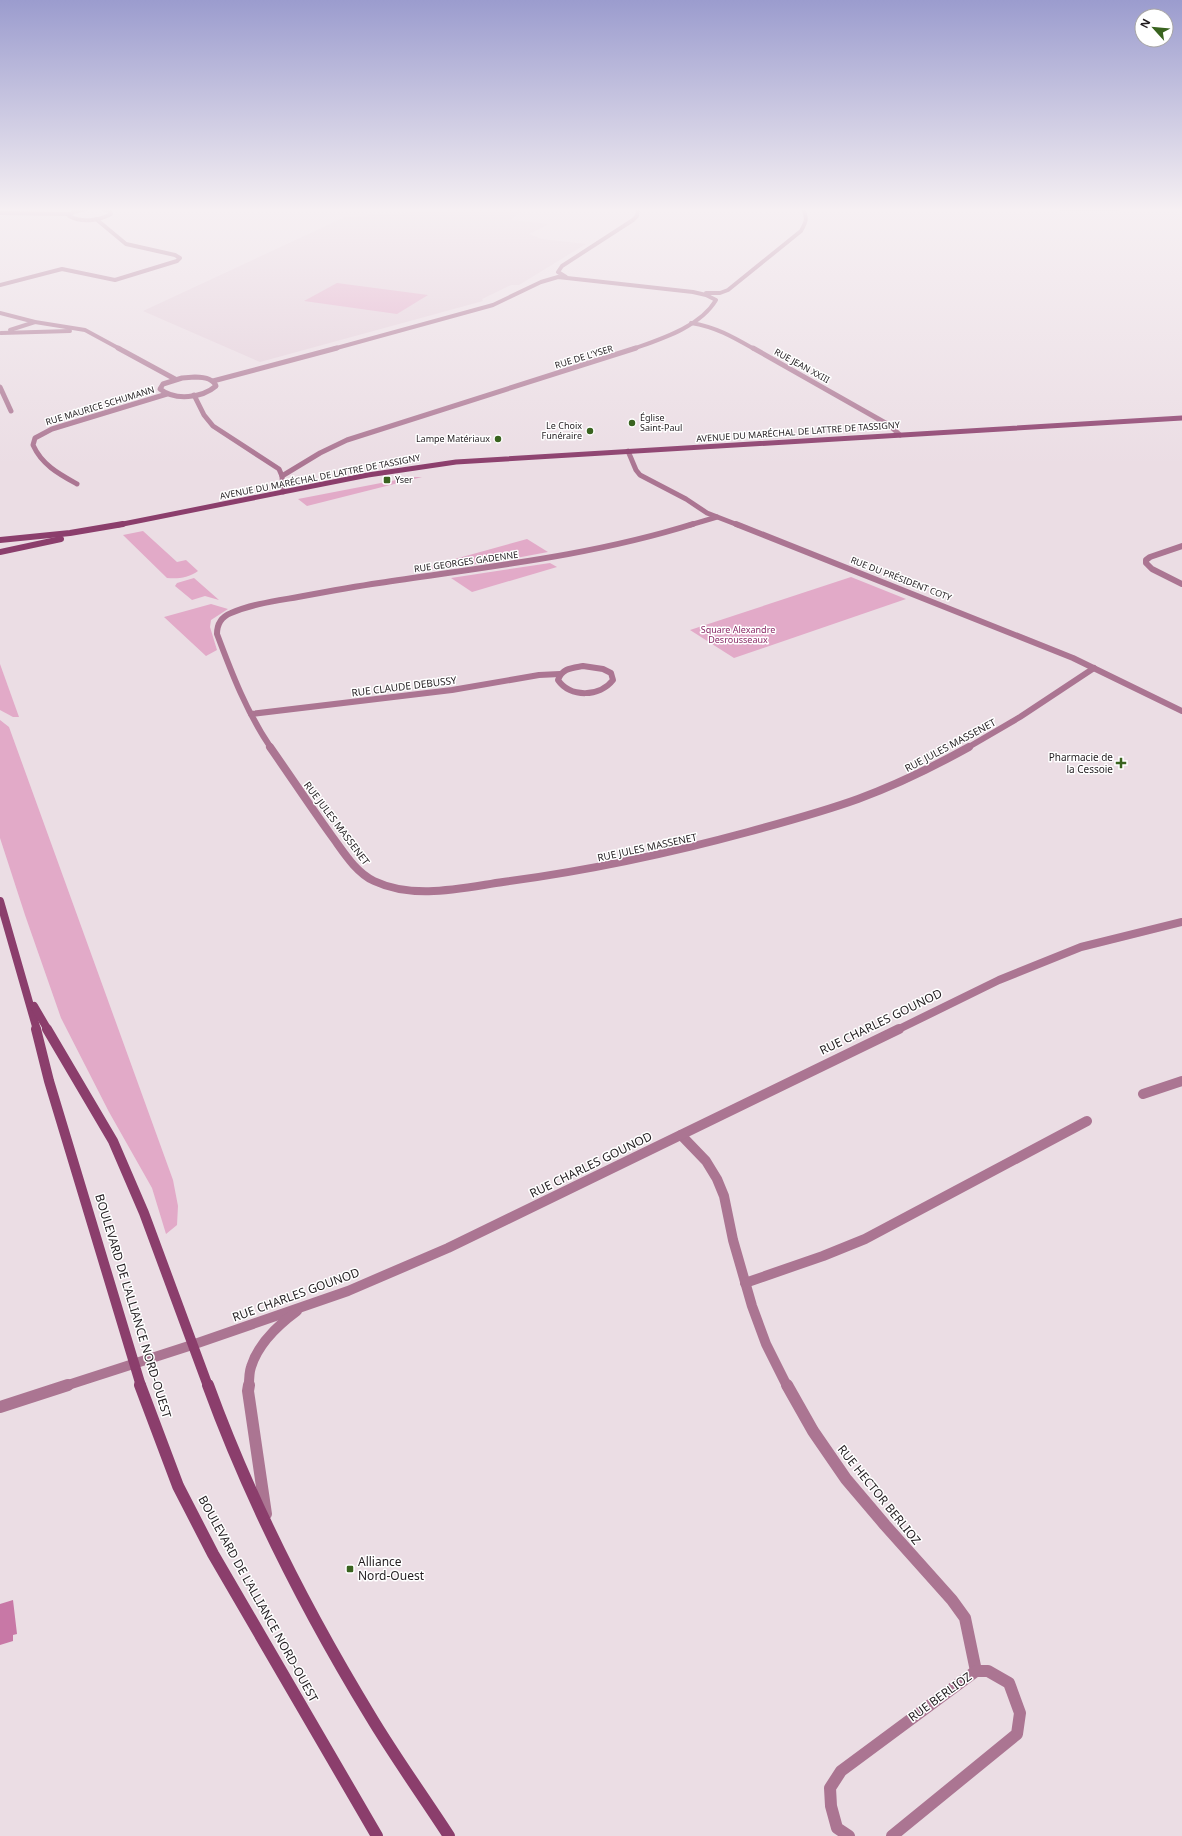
<svg xmlns="http://www.w3.org/2000/svg" width="1182" height="1836" viewBox="0 0 1182 1836" font-family="'Noto Sans',sans-serif">
	<style>
		.built { fill: #e4cfda }
		.green { fill: #e2aac8 }
		.water { fill: #c878a6 }
		.lines { fill: none; stroke-linecap: round; stroke-linejoin: round }
		.street-far5 { stroke: #ab7592; stroke-width: 4 }
		.street-far4 { stroke: #ab7592; stroke-width: 5 }
		.street-far3 { stroke: #ab7592; stroke-width: 6 }
		.street-far2 { stroke: #ab7592; stroke-width: 8 }
		.street-far1 { stroke: #ab7592; stroke-width: 10 }
		.street { stroke: #ab7592; stroke-width: 12 }
		.secondary-far4 { stroke: #8b3e6c; stroke-width: 5 }
		.secondary-far3 { stroke: #8b3e6c; stroke-width: 6 }
		.secondary-far2 { stroke: #8b3e6c; stroke-width: 8 }
		.secondary-far1 { stroke: #8b3e6c; stroke-width: 10 }
		.secondary { stroke: #8b3e6c; stroke-width: 12 }
		.poi-dot { fill: #39631f; stroke: #fff; stroke-width: 1.5 }
		.labels { text-anchor: middle; stroke-width: 3; stroke-linejoin: round; paint-order: stroke }
		.far-street-label { font-size: 9px; fill: #221d20; stroke: #fff }
		.far-poi-label { font-size: 9px; fill: #221d20; stroke: #fff; text-anchor: start }
		.far-park-label { font-size: 9px; fill: #892a66; stroke: #fff }
		.street-label { font-size: 10px; fill: #221d20; stroke: #fff }
		.poi-label { font-size: 10px; fill: #221d20; stroke: #fff; text-anchor: end }
		.near-street-label { font-size: 12px; fill: #221d20; stroke: #fff }
		.near-poi-label { font-size: 12px; fill: #221d20; stroke: #fff; text-anchor: start }
	</style>
	<rect width="100%" height="100%" fill="#ebdde4"/>
	<polygon class="built" points="466,209 523,209 511,220 549,224 529,234 542,239 586,244 519,285 511,285 482,299 483,301 260,362 143,311 345,217"/>
	<g class="green">
		<polygon points="337,283 428,295 397,314 304,301"/>
		<polygon points="412,477 422,477 307,506 298,499"/>
		<path d="M 143,531 L 177,562 L 186,560 L 198,571 C 188,578 178,579 167,578 L 123,535 Z"/>
		<polygon points="527,539 548,552 494,562 429,569 426,567"/>
		<polygon points="550,563 557,567 472,592 451,578"/>
		<polygon points="851,577 906,599 734,658 690,630"/>
		<polygon points="194,578 219,600 205,596 192,600 175,586 177,583"/>
		<polygon points="211,604 228,609 211,620 210,627 217,650 206,656 164,617"/>
		<polygon points="0,664 19,717 13,717 0,710"/>
		<polygon points="0,720 9,727 173,1180 178,1206 177,1225 166,1234 152,1188 109,1112 61,1018 25,915 0,838"/>
	</g>
	<polygon class="water" points="13,1600 17,1634 13,1635 13,1641 0,1645 0,1604"/>
	<g class="lines">
		<g class="street-far5">
			<path d="M 87,209 L 73,212 L 69,216 C 82,223 98,221 111,214 L 110,211 L 102,209"/>
			<polyline points="1061,209 1117,209"/>
			<polyline points="0,213 70,214"/>
			<polyline points="566,277 558,272 562,266 633,220 637,216 638,209"/>
			<polyline points="0,285 62,269 115,280 177,261 180,258 175,255 126,244 96,219"/>
			<path d="M 706,293 L 720,293 L 728,290 L 801,231 C 806,222 808,218 803,209"/>
			<polyline points="0,313 35,322 85,330 120,349"/>
			<path d="M 691,323 C 716,327 733,337 754,349"/>
			<polyline points="10,330 35,322"/>
			<polyline points="1,333 70,331"/>
			<path d="M 333,349 L 493,305 L 541,282 L 558,277 L 693,292 L 706,295 L 716,300 C 700,327 661,339 633,349"/>
		</g>
		<g class="street-far4">
			<polyline points="118,348 175,379"/>
			<polyline points="753,348 889,425 900,435"/>
			<path d="M 195,377 C 203,377 213,378 216,386 C 202,398 175,401 160,389 L 163,384 L 182,378 Z"/>
			<polyline points="213,381 337,348"/>
			<polyline points="0,387 11,411"/>
			<polyline points="194,395 204,415 213,426 279,469 282,476 283,492"/>
			<polyline points="628,451 636,470 640,475 686,499 707,513 738,525"/>
			<polyline points="282,476 320,453 347,440 636,348"/>
			<path d="M 77,484 C 59,474 42,465 33,445 L 35,438 L 52,429 L 167,394"/>
			<polyline points="690,525 717,517"/>
		</g>
		<g class="street-far3">
			<polyline points="736,524 1073,658 1182,711"/>
			<polyline points="1182,546 1150,557 1146,560 1146,563 1152,569 1182,584"/>
			<path d="M 583,666 L 603,669 L 611,673 L 613,680 C 600,697 570,698 558,680 C 562,668 572,668 583,666 Z"/>
			<polyline points="251,714 452,690 539,675 560,674"/>
			<path d="M 271,748 C 247,713 232,674 217,634 C 217,624 221,617 231,613 C 252,604 275,601 298,597 C 325,592 352,587 379,583 C 484,567 591,556 693,524"/>
			<polyline points="967,748 1020,717 1094,668"/>
		</g>
		<g class="street-far2">
			<path d="M 270,747 C 291,777 310,806 331,835 C 343,851 355,872 374,881 C 414,900 462,888 503,882 C 586,871 667,854 748,832 C 785,822 822,812 858,799 C 896,785 933,767 969,747"/>
			<polyline points="897,1030 999,980 1081,947 1182,922"/>
		</g>
		<g class="street-far1">
			<polyline points="1143,1094 1182,1081"/>
			<polyline points="681,1135 706,1161 717,1179 724,1196 733,1240 752,1306 766,1344 787,1386"/>
			<polyline points="745,1283 823,1256 865,1239 1087,1121"/>
			<polyline points="65,1386 192,1345 348,1291 448,1248 899,1029"/>
			<path d="M 249,1386 C 249,1380 249,1373 251,1367 C 258,1344 278,1325 297,1311"/>
		</g>
		<g class="street">
			<polyline points="249,1385 248,1391 266,1514"/>
			<polyline points="787,1385 813,1431 846,1479 885,1525 952,1600 965,1618 976,1671"/>
			<polyline points="0,1407 68,1385"/>
			<polyline points="849,1836 837,1828 831,1806 830,1788 841,1771 976,1671 988,1671 1009,1683 1020,1713 1017,1734 892,1836"/>
		</g>
		<polyline class="secondary-far4" points="118,525 368,475 456,462 1182,418"/>
		<g class="secondary-far3">
			<polyline points="0,540 70,533 123,524"/>
			<polyline points="0,552 61,539"/>
		</g>
		<g class="secondary-far2">
			<polyline points="0,901 37,1030"/>
			<polyline points="34,1006 48,1030"/>
		</g>
		<g class="secondary-far1">
			<polyline points="36,1029 49,1081 141,1386"/>
			<polyline points="47,1029 113,1141 144,1213 208,1386"/>
		</g>
		<g class="secondary">
			<polyline points="140,1385 178,1486 213,1554 377,1836"/>
			<path d="M 208,1385 C 250,1500 307,1612 371,1717 C 395,1757 423,1796 449,1836"/>
		</g>
	</g>
	<linearGradient id="sky" x2="0" y2="1"><stop stop-color="#9b9cce"/><stop offset="0.45" stop-color="#f6f0f3"/><stop offset="1" stop-color="#f6f0f3" stop-opacity="0"/></linearGradient>
	<rect width="1182" height="466" fill="url(#sky)"/>
	<g class="poi-dot">
		<circle cx="632" cy="423" r="4"/>
		<circle cx="590" cy="431" r="4"/>
		<circle cx="498" cy="439" r="4"/>
		<rect x="383" y="476" width="8" height="8" rx="2"/>
		<path d="M1119 757h4v4h4v4h-4v4h-4v-4h-4v-4h4z"/>
		<rect x="346" y="1565" width="8" height="8" rx="2"/>
	</g>
	<g class="labels">
		<g class="far-street-label">
			<text transform="translate(584 357) rotate(-17)" y="3">RUE DE L'YSER</text>
			<text transform="translate(802 366) rotate(29)" y="3">RUE JEAN XXIII</text>
			<text transform="translate(100 406) rotate(-17)" y="3">RUE MAURICE SCHUMANN</text>
			<text transform="translate(798 432) rotate(-4)" y="3">AVENUE DU MARÉCHAL DE LATTRE DE TASSIGNY</text>
			<text transform="translate(320 477) rotate(-11)" y="3">AVENUE DU MARÉCHAL DE LATTRE DE TASSIGNY</text>
			<text transform="translate(466 562) rotate(-8)" y="3">RUE GEORGES GADENNE</text>
			<text transform="translate(901 579) rotate(21)" y="3">RUE DU PRÉSIDENT COTY</text>
		</g>
		<g class="far-poi-label">
			<text x="640" y="421">Église<tspan x="640" dy="10">Saint-Paul</tspan></text>
			<text x="582" y="429" text-anchor="end">Le Choix<tspan x="582" dy="10">Funéraire</tspan></text>
			<text x="490" y="442" text-anchor="end">Lampe Matériaux</text>
			<text x="395" y="483">Yser</text>
		</g>
		<g class="far-park-label">
			<text x="738" y="633">Square Alexandre<tspan x="738" dy="10">Desrousseaux</tspan></text>
		</g>
		<g class="street-label">
			<text transform="translate(404 686) rotate(-7)" y="4">RUE CLAUDE DEBUSSY</text>
			<text transform="translate(950 745) rotate(-28)" y="4">RUE JULES MASSENET</text>
			<text transform="translate(337 823) rotate(53)" y="4">RUE JULES MASSENET</text>
			<text transform="translate(647 847) rotate(-12)" y="4">RUE JULES MASSENET</text>
		</g>
		<g class="poi-label">
			<text x="1113" y="761">Pharmacie de<tspan x="1113" dy="12">la Cessoie</tspan></text>
		</g>
		<g class="near-street-label">
			<text transform="translate(881 1022) rotate(-26)" y="4">RUE CHARLES GOUNOD</text>
			<text transform="translate(591 1165) rotate(-26)" y="4">RUE CHARLES GOUNOD</text>
			<text transform="translate(296 1295) rotate(-20)" y="4">RUE CHARLES GOUNOD</text>
			<text transform="translate(133 1306) rotate(73)" y="4">BOULEVARD DE L'ALLIANCE NORD-OUEST</text>
			<text transform="translate(879 1495) rotate(51)" y="4">RUE HECTOR BERLIOZ</text>
			<text transform="translate(258 1599) rotate(61)" y="4">BOULEVARD DE L'ALLIANCE NORD-OUEST</text>
			<text transform="translate(940 1697) rotate(-36)" y="4">RUE BERLIOZ</text>
		</g>
		<g class="near-poi-label">
			<text x="358" y="1566">Alliance<tspan x="358" dy="14">Nord-Ouest</tspan></text>
		</g>
	</g>
	<g transform="translate(1154 28) rotate(297)"><circle r="19" fill="#ffffff" stroke="#a7a5a6"/>
	<path d="M0-3L7 15L0 10L-7 15Z" fill="#39631f"/>
	<text y="-6" font-size="11" font-weight="bold" text-anchor="middle" fill="#221d20">N</text>
	</g>
</svg>
